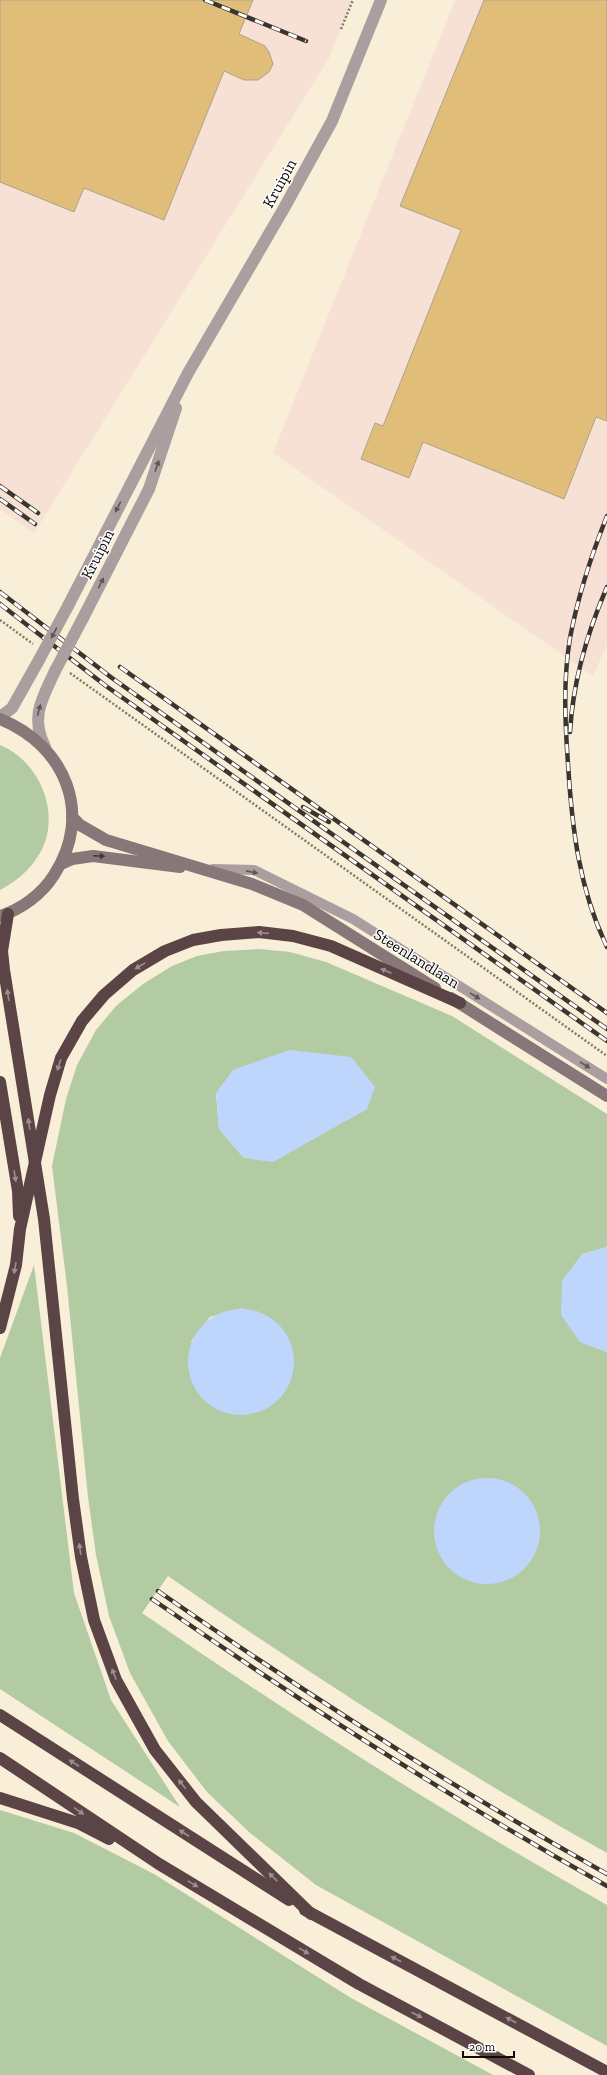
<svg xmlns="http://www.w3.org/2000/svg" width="607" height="2075" viewBox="0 0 607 2075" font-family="'Zilla Slab',serif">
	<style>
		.industrial { fill: #f7e0d4 }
		.green { fill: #b2cba3; fill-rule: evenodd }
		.water { fill: #bed6fb }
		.building { fill: #e0be7a; stroke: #ada28d }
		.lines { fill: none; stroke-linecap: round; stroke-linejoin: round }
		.path { stroke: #817a6b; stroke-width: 2.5; stroke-dasharray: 2 2; stroke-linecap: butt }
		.lane { stroke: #aa9e9f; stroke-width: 10 }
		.street { stroke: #aa9e9f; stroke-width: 12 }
		.secondary { stroke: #887778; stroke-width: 12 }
		.highway { stroke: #5b4446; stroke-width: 12 }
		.rail-casing { stroke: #3b352c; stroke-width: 4.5 }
		.rail { stroke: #fff; stroke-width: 3; stroke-dasharray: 9; stroke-linecap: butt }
		.street-bridge { stroke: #aa9e9f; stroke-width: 12 }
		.oneway { fill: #5e5652 }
		.oneway2 { fill: #413734 }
		.oneway3 { fill: #9d8f90 }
		.labels { text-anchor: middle; stroke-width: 3; stroke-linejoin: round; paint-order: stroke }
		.street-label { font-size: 16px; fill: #110d06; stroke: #fff }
	</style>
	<rect width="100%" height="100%" fill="#f9eed7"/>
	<g class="industrial">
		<polygon points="0,0 352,0 329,58 34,533 0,509"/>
		<polygon points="455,0 607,0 607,644 593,676 273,453"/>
	</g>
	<g class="green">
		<path d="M 0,745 C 40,761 62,815 40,853 C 30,870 17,881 0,890 Z"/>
		<path d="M 259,949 L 290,952 L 326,962 L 452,1016 L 607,1114 L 607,1247 L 582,1254 L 580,1342 L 607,1352 L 607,1853 C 456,1768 310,1675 168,1576 L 142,1613 C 293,1717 447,1815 607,1905 L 607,2046 L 316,1885 L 249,1832 L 207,1792 L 168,1741 L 130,1673 L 109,1616 L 96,1555 L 88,1497 L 67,1286 L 52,1166 L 66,1099 L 77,1065 L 96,1030 L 116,1006 L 143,984 L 172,966 L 197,956 L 224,951 ZM 216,1093 L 367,1109 L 318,1136 L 244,1158 L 219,1129 ZM 243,1308 L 190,1343 L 210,1317 Z"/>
		<polygon points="34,1265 74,1593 111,1700 180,1807 0,1689 0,1358"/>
		<polygon points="0,1810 74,1833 154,1874 351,1998 493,2075 0,2075"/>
	</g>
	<g class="water">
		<polygon points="289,1050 351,1057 375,1087 367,1109 273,1162 244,1158 219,1129 216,1093 233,1070"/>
		<polygon points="607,1247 607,1352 580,1342 561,1315 562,1281 582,1254"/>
		<circle cx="241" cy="1362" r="53"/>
		<circle cx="487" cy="1531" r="53"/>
	</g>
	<g class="building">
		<polygon points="0,0 253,0 239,34 265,46 269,52 273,64 269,72 258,80 244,80 224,71 164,220 84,188 74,212 0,182"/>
		<polygon points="484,0 607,0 607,421 596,417 564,499 423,442 409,478 361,459 375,423 383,426 461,230 400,206"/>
	</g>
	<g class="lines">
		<g class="path">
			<polyline points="341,29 353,0"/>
			<polyline points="0,620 33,644"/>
			<polyline points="70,673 607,1056"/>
		</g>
		<polyline class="lane" points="213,869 254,870 353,919 607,1079"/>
		<g class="street">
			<polyline points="68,606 188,373 283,210 332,121 381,0"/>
			<polyline points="83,618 149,489 176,408"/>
			<polyline points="0,717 12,708 39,660"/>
			<path d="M 45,747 C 30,717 42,699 55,671"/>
		</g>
		<g class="secondary">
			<path d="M 0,719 C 65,745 94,814 54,875 C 42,894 22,909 0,916"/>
			<polyline points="72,817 80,825 106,840 252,884 303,905 435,988"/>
			<polyline points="61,864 72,859 93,856 180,867"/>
			<polyline points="451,998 607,1096"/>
		</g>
		<g class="highway">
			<polyline points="8,914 2,951 4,970 44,1219 73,1499 81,1557 94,1620 116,1680 155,1750 196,1802 311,1914"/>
			<polyline points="0,1082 18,1191 19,1216"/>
			<polyline points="0,1328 16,1265 20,1229 50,1095 61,1058 82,1021 104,995 133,970 165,951 193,940 221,935 259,932 293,936 331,946 460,1003"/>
			<polyline points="0,1715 289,1900"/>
			<polyline points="0,1758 159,1864 359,1984 529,2075"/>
			<polyline points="0,1798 78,1823 109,1839"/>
			<polyline points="305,1910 607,2072"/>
		</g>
		<defs>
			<g id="rail">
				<polyline points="205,0 306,41"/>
				<polyline points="0,486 38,513"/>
				<polyline points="0,499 35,524"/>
				<path d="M 607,516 C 591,556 578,596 570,638 C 563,680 565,722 568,764 C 572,828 579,889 607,947"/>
				<polyline points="0,592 112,678 607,1029"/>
				<polyline points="0,604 106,686 607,1041"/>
				<polyline points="120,667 607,1013"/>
				<path d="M 570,732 C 573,681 587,633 607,587"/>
				<polyline points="303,807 329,822"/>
				<path d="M 158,1591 C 303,1692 452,1787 607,1874"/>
				<path d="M 152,1599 C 299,1701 450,1798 607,1886"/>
			</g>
		</defs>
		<use href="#rail" class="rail-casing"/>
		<use href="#rail" class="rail"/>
		<g class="street-bridge">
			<polyline points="39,660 68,606"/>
			<polyline points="55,671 83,618"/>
		</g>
	</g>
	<defs><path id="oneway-solid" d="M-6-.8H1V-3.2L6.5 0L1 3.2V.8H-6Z"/></defs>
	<g class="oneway">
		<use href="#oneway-solid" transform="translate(157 466) rotate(-71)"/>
		<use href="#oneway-solid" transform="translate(118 507) rotate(117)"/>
		<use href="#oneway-solid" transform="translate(101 583) rotate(-63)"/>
		<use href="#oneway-solid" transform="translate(54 633) rotate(118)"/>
		<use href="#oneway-solid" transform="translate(39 710) rotate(-75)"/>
		<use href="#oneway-solid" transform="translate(252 872) rotate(11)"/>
		<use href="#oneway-solid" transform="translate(475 996) rotate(32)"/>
		<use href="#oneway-solid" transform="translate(585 1065) rotate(32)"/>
	</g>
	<use class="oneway2" href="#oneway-solid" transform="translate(99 856) rotate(2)"/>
	<g class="oneway3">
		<use href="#oneway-solid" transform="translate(263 933) rotate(-176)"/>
		<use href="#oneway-solid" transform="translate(140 966) rotate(149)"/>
		<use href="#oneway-solid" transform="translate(386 971) rotate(-157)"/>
		<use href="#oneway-solid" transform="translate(8 995) rotate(-99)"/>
		<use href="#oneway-solid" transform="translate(59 1065) rotate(108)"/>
		<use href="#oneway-solid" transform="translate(29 1124) rotate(-99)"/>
		<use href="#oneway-solid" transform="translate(15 1176) rotate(81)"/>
		<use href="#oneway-solid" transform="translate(15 1268) rotate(100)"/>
		<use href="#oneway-solid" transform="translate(80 1549) rotate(-98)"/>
		<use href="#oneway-solid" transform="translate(114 1674) rotate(-111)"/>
		<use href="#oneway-solid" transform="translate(74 1763) rotate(-147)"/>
		<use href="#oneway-solid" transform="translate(182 1784) rotate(-128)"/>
		<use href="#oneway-solid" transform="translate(79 1811) rotate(34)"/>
		<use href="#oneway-solid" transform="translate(184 1833) rotate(-147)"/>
		<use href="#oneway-solid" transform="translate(273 1877) rotate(-136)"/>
		<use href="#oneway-solid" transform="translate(193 1884) rotate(31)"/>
		<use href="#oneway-solid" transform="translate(304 1951) rotate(31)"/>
		<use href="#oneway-solid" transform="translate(396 1959) rotate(-152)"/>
		<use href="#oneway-solid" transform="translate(417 2015) rotate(28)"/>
		<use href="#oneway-solid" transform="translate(511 2020) rotate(-152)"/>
	</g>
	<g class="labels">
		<g class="street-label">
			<text transform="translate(279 183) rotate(-61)" y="6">Kruipin</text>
			<text transform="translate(97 554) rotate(-63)" y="6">Kruipin</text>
			<text transform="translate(417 958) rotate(32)" y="6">Steenlandlaan</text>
		</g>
	</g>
	<path d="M463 2051v6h51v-6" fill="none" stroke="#110d06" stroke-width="2"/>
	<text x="469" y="2051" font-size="12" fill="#110d06" stroke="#ffffff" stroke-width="3" paint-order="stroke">20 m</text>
</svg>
